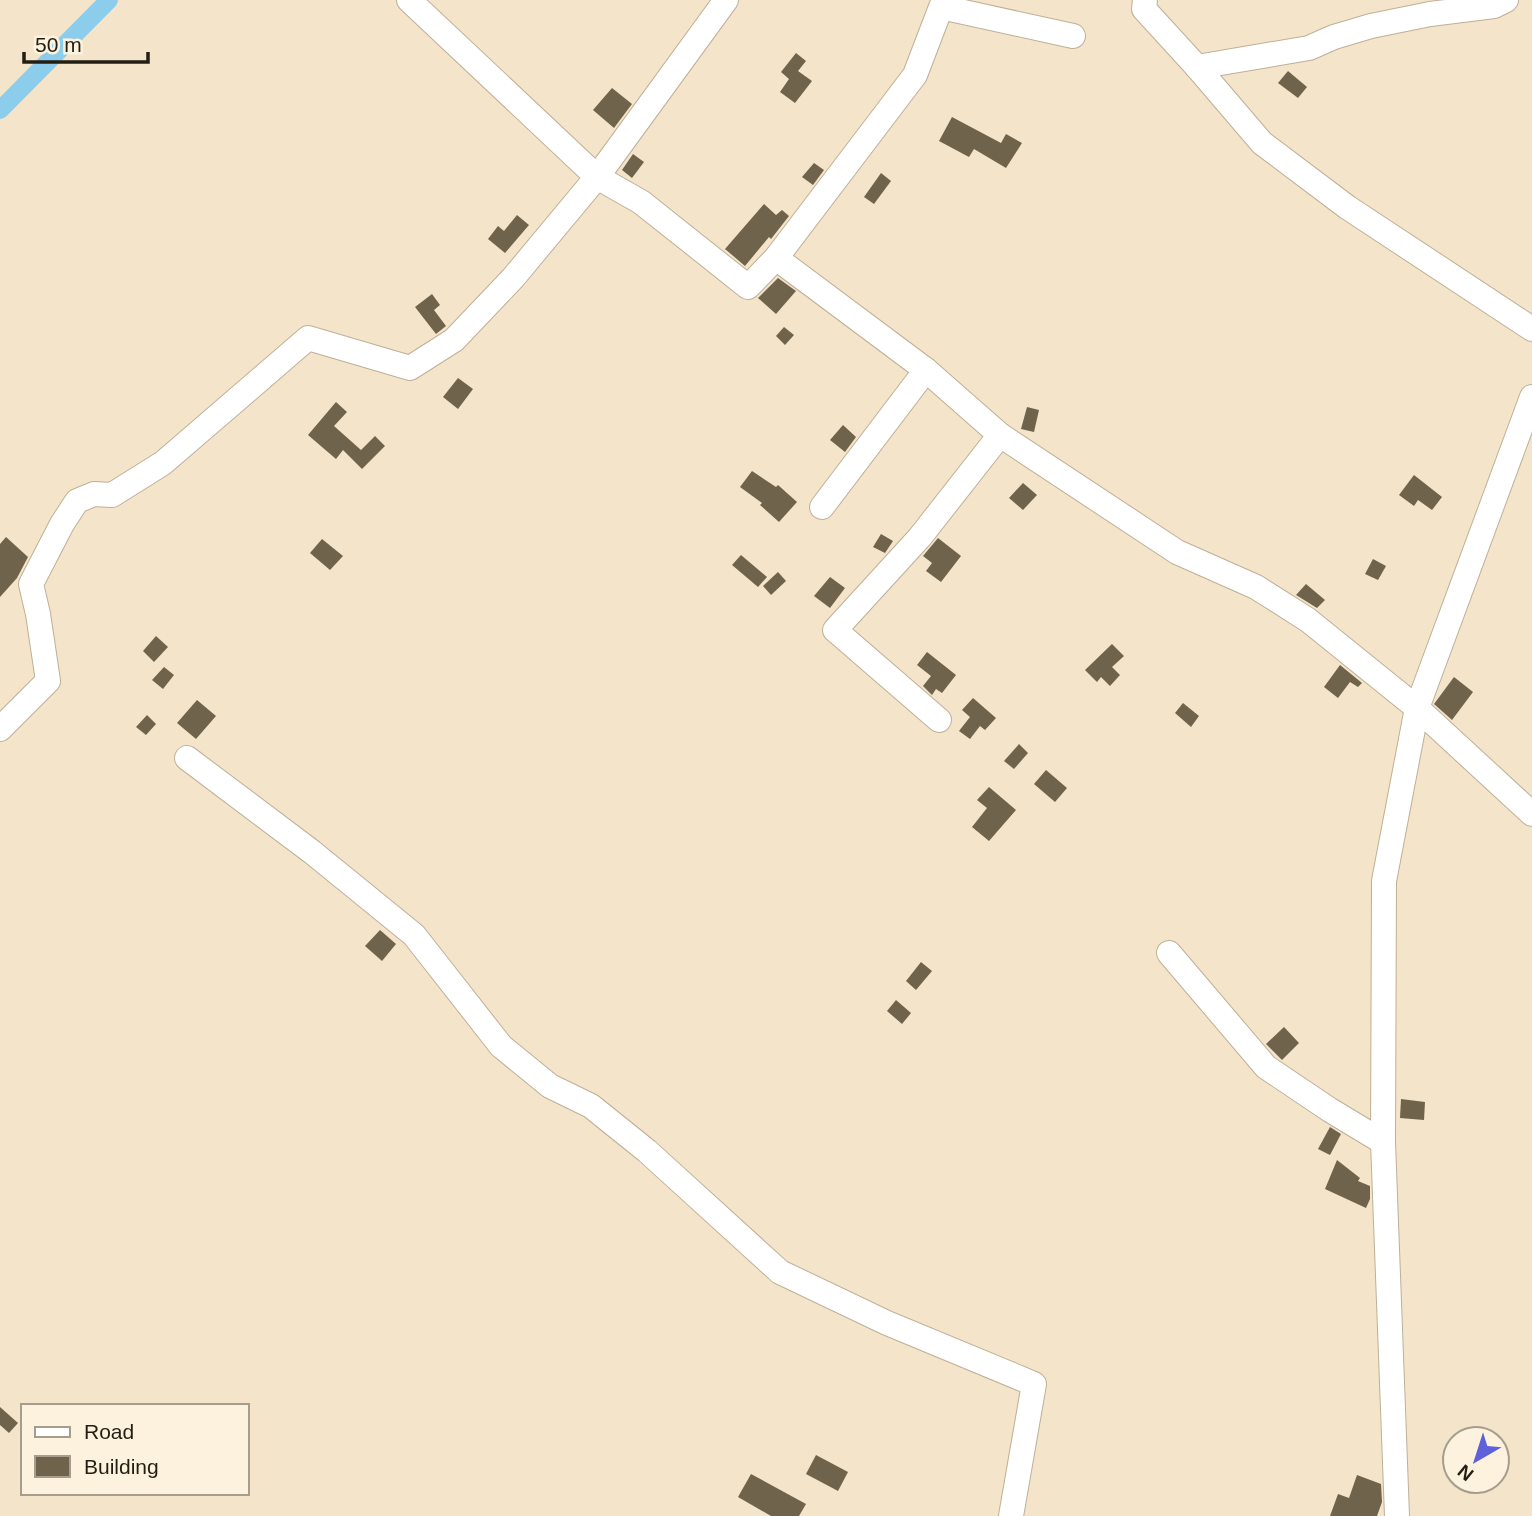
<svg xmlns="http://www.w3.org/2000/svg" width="1532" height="1516" viewBox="0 0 1532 1516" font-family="Helvetica,sans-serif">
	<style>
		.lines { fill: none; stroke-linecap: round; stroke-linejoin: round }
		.canal { stroke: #8ccdeb; stroke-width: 18 }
		.building { fill: #70634c }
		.minor-casing { stroke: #beb097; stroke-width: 26 }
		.minor { stroke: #fff; stroke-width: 24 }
	</style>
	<rect width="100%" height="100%" fill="#f3e4ca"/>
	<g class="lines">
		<polyline class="canal" points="0,110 109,0"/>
	</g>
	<g class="building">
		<polygon points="796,53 806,61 798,71 812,81 795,103 780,92 789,79 781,72"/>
		<polygon points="1288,71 1307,87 1298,98 1278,83"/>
		<polygon points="612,88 632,104 614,128 593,110"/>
		<polygon points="952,117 1001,143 1006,134 1022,143 1006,168 974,149 969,157 939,141"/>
		<polygon points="633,154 644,162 632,178 622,170"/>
		<polygon points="814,163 824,170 813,185 802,177"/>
		<polygon points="881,173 891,181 874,204 864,197"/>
		<polygon points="764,204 776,215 782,210 789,216 771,239 769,237 745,266 725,249"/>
		<polygon points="517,215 529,225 505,253 488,239 498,226 504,231"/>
		<polygon points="778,278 796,291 776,314 758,298"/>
		<polygon points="432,294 440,305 434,310 446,326 436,334 415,307"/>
		<polygon points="784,327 794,335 785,345 776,336"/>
		<polygon points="458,378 473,389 458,409 443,397"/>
		<polygon points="336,402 347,412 334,426 361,450 375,436 385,446 362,469 343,450 336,459 308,435"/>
		<polygon points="1027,407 1039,410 1034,432 1021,429"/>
		<polygon points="843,425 856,437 845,452 830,440"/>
		<polygon points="752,471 776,487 778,485 797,502 779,522 760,505 762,503 740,487"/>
		<polygon points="1414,475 1442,497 1432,510 1418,500 1414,506 1399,495"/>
		<polygon points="1023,483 1037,495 1023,510 1009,498"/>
		<polygon points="881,534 893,541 885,553 873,547"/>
		<polygon points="6,537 28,557 17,578 0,597 0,544"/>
		<polygon points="938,538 961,556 941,582 926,571 932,563 923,556"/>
		<polygon points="322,539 343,556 330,570 310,553"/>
		<polygon points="741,555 767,577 758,587 732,565"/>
		<polygon points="1373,559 1386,566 1378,580 1365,574"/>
		<polygon points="778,572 786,581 771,595 763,586"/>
		<polygon points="830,577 845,588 830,608 814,596"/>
		<polygon points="1306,584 1325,600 1317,608 1296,595"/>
		<polygon points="156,636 168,647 154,662 143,651"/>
		<polygon points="1112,644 1124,656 1112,667 1120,675 1110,686 1101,677 1097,682 1085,670"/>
		<polygon points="927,652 956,675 942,693 936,689 932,695 923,686 931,676 917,665"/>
		<polygon points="1340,665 1362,683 1358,687 1350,682 1338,698 1324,687"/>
		<polygon points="164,667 174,675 163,689 152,680"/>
		<polygon points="1454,677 1473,692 1452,720 1434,704"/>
		<polygon points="973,698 996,718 985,730 980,726 970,739 959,731 970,717 962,710"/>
		<polygon points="197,700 216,716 196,739 177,723"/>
		<polygon points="1183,703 1199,716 1191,727 1175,713"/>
		<polygon points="147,715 156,724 146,735 136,727"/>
		<polygon points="1019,744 1028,753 1014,769 1004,761"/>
		<polygon points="1046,770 1067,788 1055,802 1034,784"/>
		<polygon points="989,787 1016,810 989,841 972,827 987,808 977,800"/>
		<polygon points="380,930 396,944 382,961 365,946"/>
		<polygon points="921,962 932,971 916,990 906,981"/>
		<polygon points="896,1000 911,1013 902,1024 887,1011"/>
		<polygon points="1284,1027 1299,1043 1282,1060 1266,1044"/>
		<polygon points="1401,1099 1425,1102 1424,1120 1400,1118"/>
		<polygon points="1330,1127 1341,1134 1330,1155 1318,1149"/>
		<polygon points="1337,1160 1360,1178 1358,1181 1370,1186 1370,1199 1366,1208 1325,1189"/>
		<polygon points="0,1407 18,1423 9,1433 0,1425"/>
		<polygon points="816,1455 848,1472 838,1491 806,1474"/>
		<polygon points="751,1474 806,1504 799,1516 771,1516 738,1497"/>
		<polygon points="1357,1475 1381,1484 1382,1502 1377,1516 1330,1516 1338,1494 1349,1498"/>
	</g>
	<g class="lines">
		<defs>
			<g id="minor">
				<polyline points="409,0 597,177 641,202 748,287 776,258 926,370 1000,435 1177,552 1256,587 1308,620 1417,708 1532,814"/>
				<polyline points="1145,0 1144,9 1197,67 1262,143 1347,207 1532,329"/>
				<polyline points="1197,67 1309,48 1334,37 1371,26 1430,14 1494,6 1506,0"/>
				<polyline points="776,258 915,75 941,7 1073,36"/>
				<polyline points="822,507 926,370"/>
				<polyline points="939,720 835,630 920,537 1000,435"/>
				<polyline points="0,729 48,681 38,614 31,584 62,524 77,501 94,494 112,495 163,463 308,338 410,368 454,340 513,278 597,177 726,0"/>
				<polyline points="187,758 312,852 414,935 501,1046 550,1086 591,1106 647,1151 780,1272 887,1323 1034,1384 1011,1516"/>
				<polyline points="1169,953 1266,1067 1330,1110 1383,1142"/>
				<polyline points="1397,1516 1383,1142 1384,881 1417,708 1532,397"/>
			</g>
		</defs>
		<use href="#minor" class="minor-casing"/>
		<use href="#minor" class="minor"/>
	</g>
	<rect x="21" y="1404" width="228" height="91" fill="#fdf2dd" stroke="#a69d8d" stroke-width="2"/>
	<rect x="35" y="1427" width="35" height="10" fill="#ffffff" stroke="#a69d8d" stroke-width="2"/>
	<text x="84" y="1439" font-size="21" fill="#231e14">Road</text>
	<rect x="35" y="1456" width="35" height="21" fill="#70634c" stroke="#a69d8d" stroke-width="2"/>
	<text x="84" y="1474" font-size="21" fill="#231e14">Building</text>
	<g transform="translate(1476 1460) rotate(219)"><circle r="33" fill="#fdf2dd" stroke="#a69d8d" stroke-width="2"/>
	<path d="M0-5L12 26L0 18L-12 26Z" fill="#5e61d9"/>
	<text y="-10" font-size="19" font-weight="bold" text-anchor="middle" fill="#231e14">N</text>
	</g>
	<path d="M24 52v10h124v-10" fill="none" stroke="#231e14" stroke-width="3.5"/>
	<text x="35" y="52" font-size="21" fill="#231e14" stroke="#fdf2dd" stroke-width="5" paint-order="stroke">50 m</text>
</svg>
